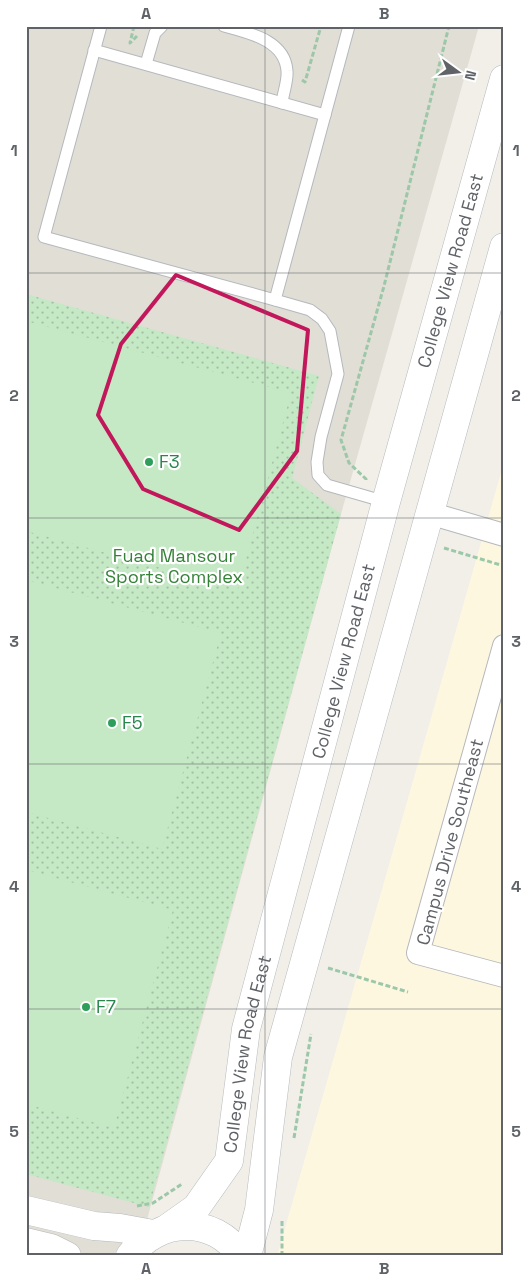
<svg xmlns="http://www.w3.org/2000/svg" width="530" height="1282" viewBox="0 0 530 1282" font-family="'Space Grotesk',sans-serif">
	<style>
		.commercial { fill: #fef7e0 }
		.education { fill: #e1ded6 }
		.park { fill: url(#park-dots) }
		.pitch { fill: #c5e8c5 }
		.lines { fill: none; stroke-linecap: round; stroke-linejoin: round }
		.service-casing { stroke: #b5b8bc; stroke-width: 13 }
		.minor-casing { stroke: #b5b8bc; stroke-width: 24 }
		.tertiary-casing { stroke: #b5b8bc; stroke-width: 29 }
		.secondary-casing { stroke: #b6babf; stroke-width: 29 }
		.path { stroke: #9cc7a9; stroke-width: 3; stroke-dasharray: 5 2.5; stroke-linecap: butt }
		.service { stroke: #fff; stroke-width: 11 }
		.minor { stroke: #fff; stroke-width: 22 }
		.tertiary { stroke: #fff; stroke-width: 28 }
		.secondary { stroke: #fff; stroke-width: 28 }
		.marked { fill: none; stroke: #c2185b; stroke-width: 4; stroke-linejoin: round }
		.grid { fill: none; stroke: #5f6368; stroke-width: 1; stroke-opacity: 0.55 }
		.leisure-dot { fill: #2e9e5b; stroke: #fff; stroke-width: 2 }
		.labels { text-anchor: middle; stroke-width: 4.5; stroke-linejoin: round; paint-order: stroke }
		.street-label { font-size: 18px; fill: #5f6368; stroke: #fff }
		.leisure-label { font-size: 18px; fill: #27864d; stroke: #fff; text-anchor: start }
		.park-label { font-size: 18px; fill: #348238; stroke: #fff }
		.neatline { fill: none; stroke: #5f6368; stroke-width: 2 }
		.grid-label { font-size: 16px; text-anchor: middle; font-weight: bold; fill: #5f6368 }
	</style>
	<defs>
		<pattern id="park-dots" width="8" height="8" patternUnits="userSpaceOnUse" patternTransform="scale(1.25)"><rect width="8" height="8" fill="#c5e8c5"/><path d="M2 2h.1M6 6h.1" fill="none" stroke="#a3c0a4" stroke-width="1.8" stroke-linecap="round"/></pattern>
	</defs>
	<rect width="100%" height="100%" fill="#f1efe8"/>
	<polygon class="commercial" points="504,462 504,1256 277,1256 431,718"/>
	<polygon class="education" points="26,26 479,26 341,514 137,1256 26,1256"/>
	<polygon class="park" points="26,294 319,376 292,478 341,514 149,1207 26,1174"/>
	<g class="pitch">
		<polygon points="26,321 291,393 238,589 26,531"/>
		<polygon points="26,580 221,633 162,849 26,812"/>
		<polygon points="26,870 173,910 114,1128 26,1104"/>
	</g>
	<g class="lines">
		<defs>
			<g id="service">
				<polyline points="101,26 44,237 275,300 310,310 322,319 330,331 338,374 321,437 317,462 318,475 327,485 386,502"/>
				<path d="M 224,26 C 249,33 285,40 287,71 C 288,81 283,93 282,103"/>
				<polyline points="94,50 325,115"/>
				<polyline points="146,64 155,33 162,26"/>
				<polyline points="275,300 349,26"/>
			</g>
			<g id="minor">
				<polyline points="429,513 504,535"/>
				<polyline points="504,646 418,953 504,976"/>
			</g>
			<g id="tertiary">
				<polyline points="26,1210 94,1226 120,1228 153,1234"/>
				<polyline points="26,1242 51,1248 67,1256"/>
			</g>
			<g id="secondary">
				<path id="s1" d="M 169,1227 L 196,1208 L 229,1161 L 246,1029 L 386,502 L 504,79"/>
				<path d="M 130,1256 C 158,1217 214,1215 241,1256"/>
				<polyline points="247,1256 259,1210 278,1057 504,247"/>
			</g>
		</defs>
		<use href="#service" class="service-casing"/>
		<use href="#minor" class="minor-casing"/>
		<use href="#tertiary" class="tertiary-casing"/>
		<use href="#secondary" class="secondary-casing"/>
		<g class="path">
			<polyline points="134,26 130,43 137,36"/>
			<polyline points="302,80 305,82 321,26"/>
			<polyline points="366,480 366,479 349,463 341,440 384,286 449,26"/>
			<polyline points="444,548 504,566"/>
			<polyline points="328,968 408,992"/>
			<polyline points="294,1138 311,1034"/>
			<polyline points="137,1206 153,1203 182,1184"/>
			<polyline points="282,1256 282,1221"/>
		</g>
		<use href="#service" class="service"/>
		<use href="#minor" class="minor"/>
		<use href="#tertiary" class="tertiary"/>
		<use href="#secondary" class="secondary"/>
	</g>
	<path class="marked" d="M 176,275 L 308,330 L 297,451 L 239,530 L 143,489 L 98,415 L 121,344 Z"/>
	<path class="grid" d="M 265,26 L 265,1256M 26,273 L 504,273M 26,518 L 504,518M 26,764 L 504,764M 26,1009 L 504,1009"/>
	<g class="leisure-dot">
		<circle cx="149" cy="462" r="5"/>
		<circle cx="112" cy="723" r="5"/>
		<circle cx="86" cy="1007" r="5"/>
	</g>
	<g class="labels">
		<g class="street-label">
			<text dy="6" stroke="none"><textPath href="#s1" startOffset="1009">College View Road East</textPath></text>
			<text dy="6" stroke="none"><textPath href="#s1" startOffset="604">College View Road East</textPath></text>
			<text transform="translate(450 842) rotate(-75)" y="6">Campus Drive Southeast</text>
			<text dy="6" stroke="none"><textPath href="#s1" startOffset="199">College View Road East</textPath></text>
		</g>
		<g class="leisure-label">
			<text x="159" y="468">F3</text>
			<text x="122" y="729">F5</text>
			<text x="96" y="1013">F7</text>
		</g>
		<g class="park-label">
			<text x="174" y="562">Fuad Mansour<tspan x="174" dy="21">Sports Complex</tspan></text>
		</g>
	</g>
	<rect width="530" height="1282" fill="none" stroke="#ffffff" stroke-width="55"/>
	<g transform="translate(458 72) rotate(105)" stroke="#ffffff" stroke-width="4" paint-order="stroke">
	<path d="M0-4L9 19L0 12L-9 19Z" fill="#5f6368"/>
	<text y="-8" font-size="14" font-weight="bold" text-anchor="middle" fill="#5f6368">N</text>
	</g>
	<rect x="28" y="28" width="474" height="1226" class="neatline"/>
	<g class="grid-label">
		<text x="146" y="19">A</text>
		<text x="384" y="19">B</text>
		<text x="14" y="156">1</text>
		<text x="516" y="156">1</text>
		<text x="14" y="401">2</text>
		<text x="516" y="401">2</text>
		<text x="14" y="647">3</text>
		<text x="516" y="647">3</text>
		<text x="14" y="892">4</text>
		<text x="516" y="892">4</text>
		<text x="14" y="1137">5</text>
		<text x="516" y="1137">5</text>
		<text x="146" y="1274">A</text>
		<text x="384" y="1274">B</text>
	</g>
</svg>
